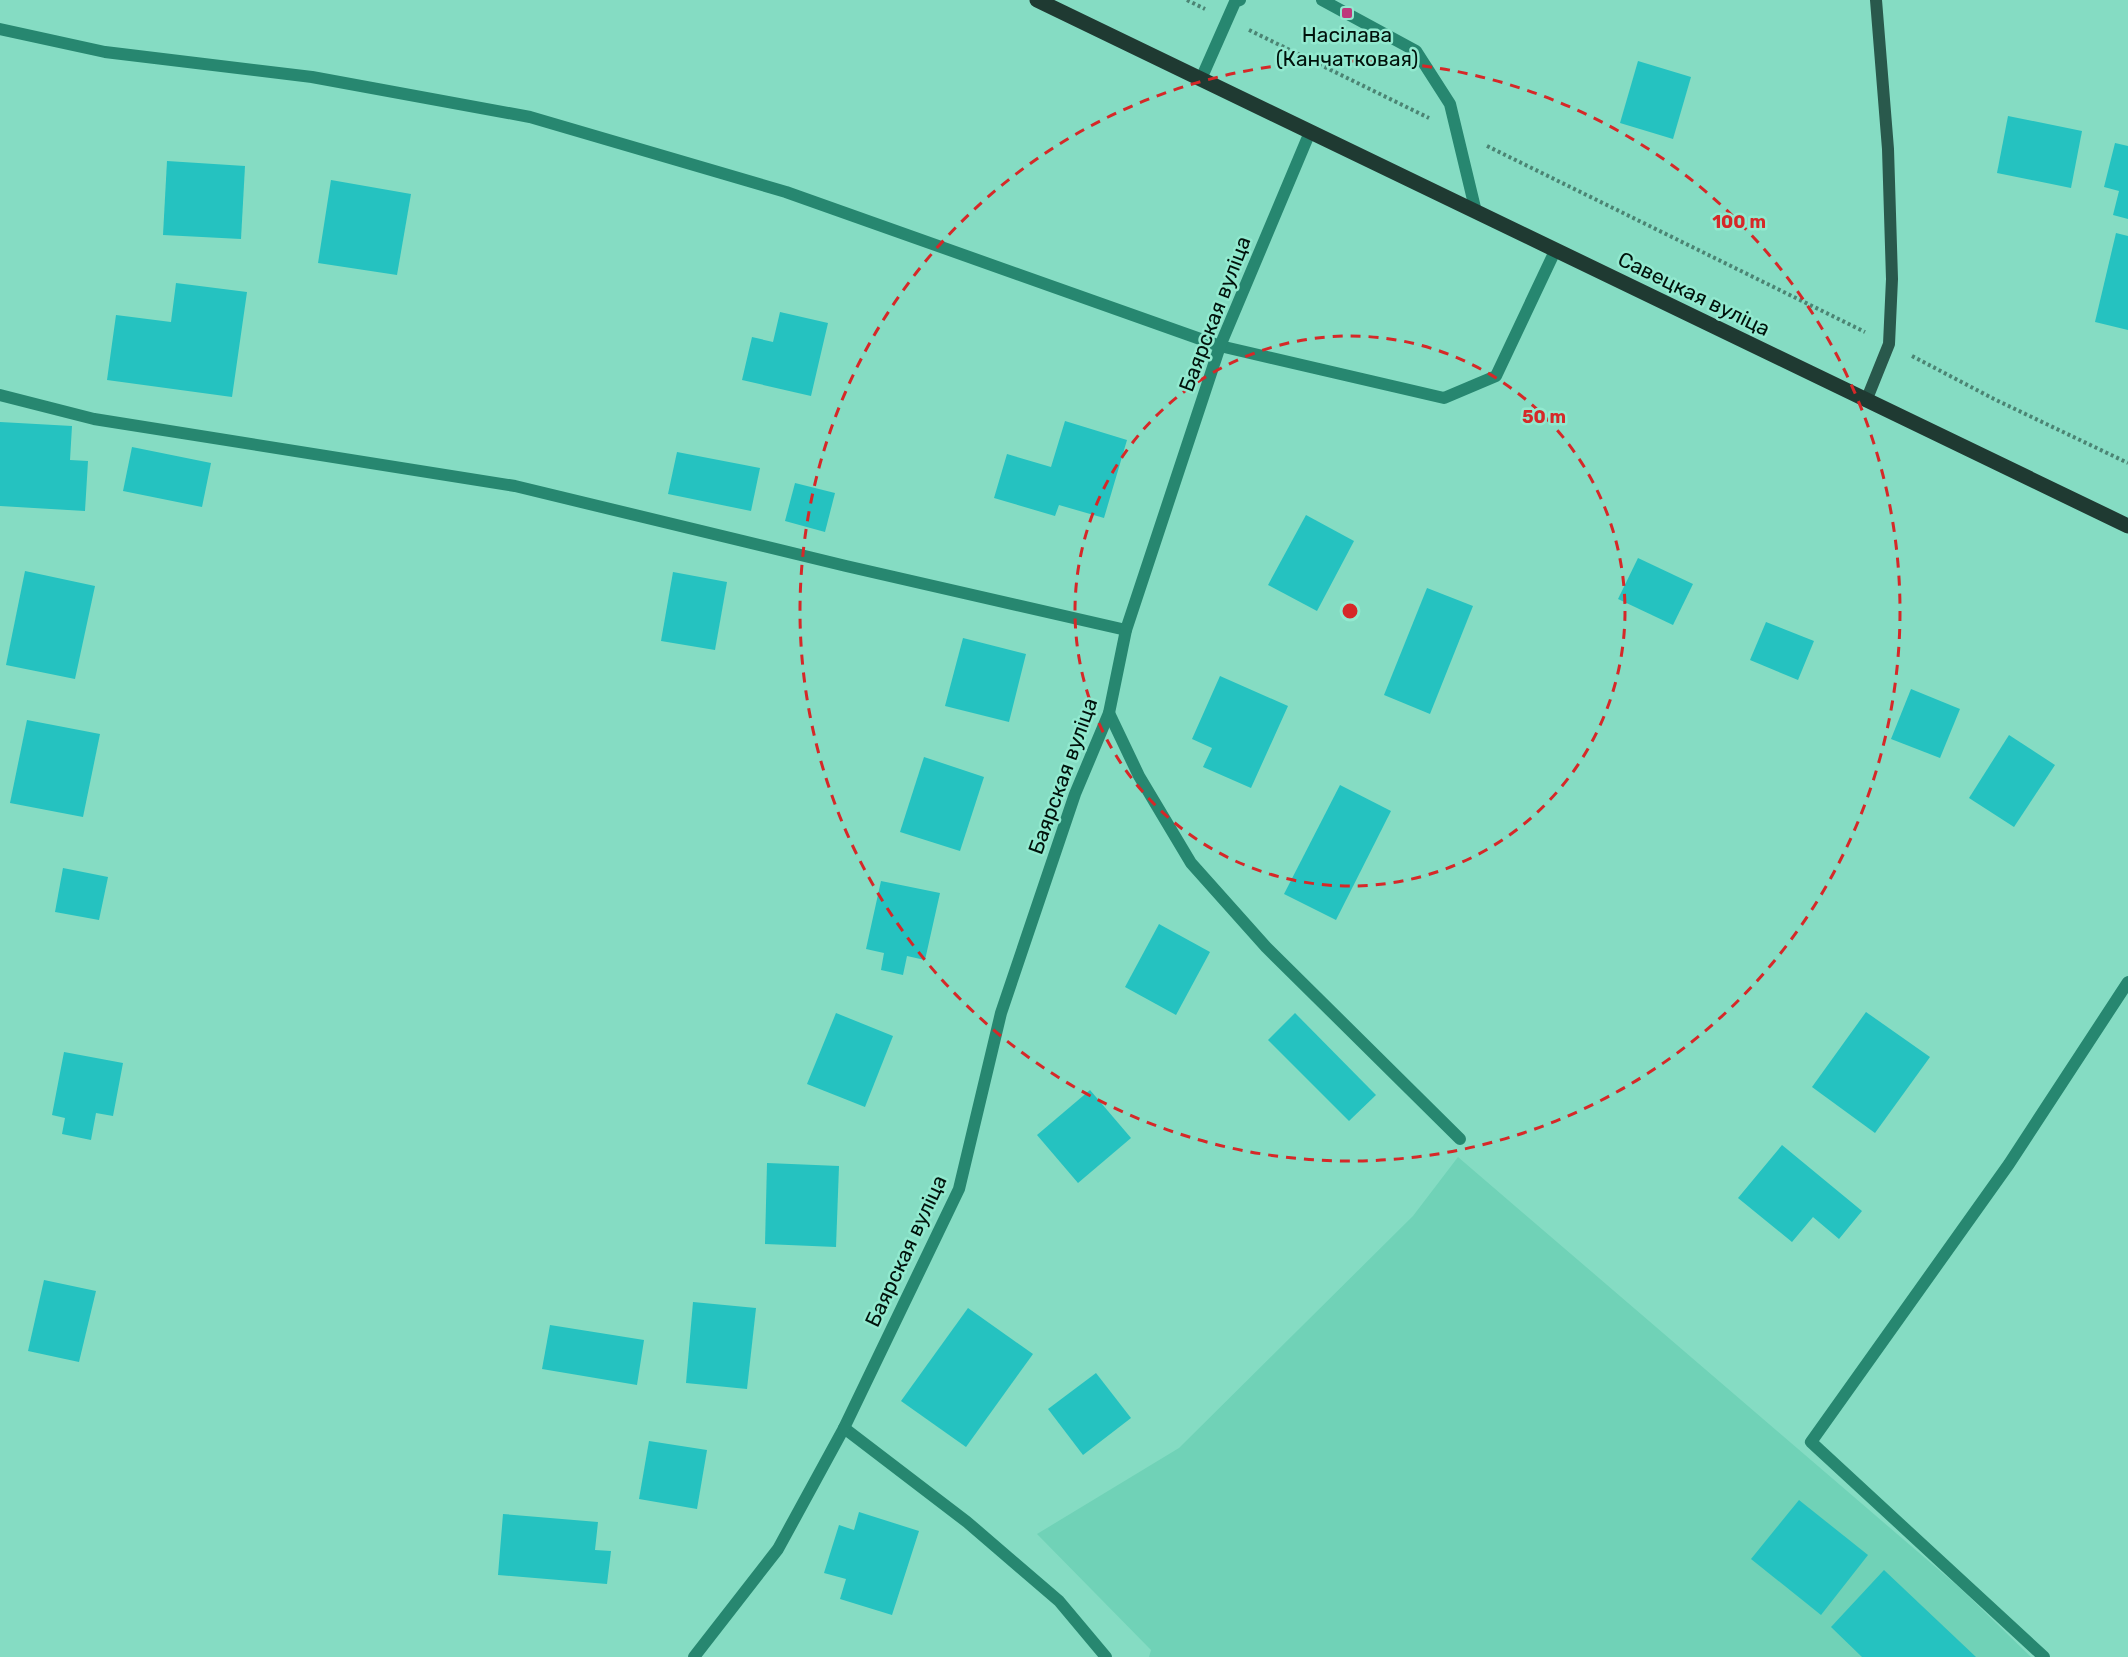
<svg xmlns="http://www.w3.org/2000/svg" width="2128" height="1657" viewBox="0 0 2128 1657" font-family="Rubik,sans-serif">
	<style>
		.built { fill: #70d2b7 }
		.building { fill: #25c2c0 }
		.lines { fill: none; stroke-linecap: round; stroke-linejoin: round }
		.path { stroke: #4b8473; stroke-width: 4; stroke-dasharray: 3 3; stroke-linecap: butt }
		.lane { stroke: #278770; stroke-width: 12 }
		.street { stroke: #278770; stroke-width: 12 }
		.secondary { stroke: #29594c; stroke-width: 12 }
		.primary { stroke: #1f3a32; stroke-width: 15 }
		.ring { fill: none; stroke: #d62828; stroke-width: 3; stroke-dasharray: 10 8 }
		.poi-dot { fill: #be397c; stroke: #92e9cf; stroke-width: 2 }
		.labels { text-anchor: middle; stroke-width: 5; stroke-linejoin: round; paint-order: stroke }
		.poi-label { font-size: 21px; fill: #00120b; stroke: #92e9cf }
		.street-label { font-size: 21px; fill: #00120b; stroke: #92e9cf }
		.centre { fill: #d62828; stroke: #92e9cf; stroke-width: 3 }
		.ring-label { font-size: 18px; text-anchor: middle; font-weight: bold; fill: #d62828; stroke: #92e9cf; stroke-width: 5; stroke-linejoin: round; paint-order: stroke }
	</style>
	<rect width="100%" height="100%" fill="#85dcc3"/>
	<polygon class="built" points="1458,1157 1960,1588 2031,1657 1149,1657 1151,1650 1037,1534 1179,1448 1413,1216"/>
	<g class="building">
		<polygon points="1638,61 1691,77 1673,139 1620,123"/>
		<polygon points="2008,116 2082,131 2071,188 1997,173"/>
		<polygon points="2115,143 2128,146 2128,219 2113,215 2119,191 2104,187"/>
		<polygon points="167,161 245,166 241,239 163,235"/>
		<polygon points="331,180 411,194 397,275 318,263"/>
		<polygon points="2116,233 2128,236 2128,330 2095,322"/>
		<polygon points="176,283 247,292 232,397 107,380 116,315 171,322"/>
		<polygon points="780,312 828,323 811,396 742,380 752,337 773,342"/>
		<polygon points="1065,421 1127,440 1104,518 1059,505 1055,516 994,498 1007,454 1051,467"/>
		<polygon points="0,422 72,426 70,460 88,461 85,511 0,506"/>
		<polygon points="132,447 211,463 202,507 123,491"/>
		<polygon points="677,452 760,468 751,511 668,494"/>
		<polygon points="795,483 835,493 825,532 785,521"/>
		<polygon points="1306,515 1354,541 1317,611 1268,585"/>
		<polygon points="1638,558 1693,584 1673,625 1618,599"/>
		<polygon points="25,571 95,586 75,679 6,665"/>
		<polygon points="673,572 727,582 715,650 661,641"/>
		<polygon points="1427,588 1473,606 1430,714 1384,695"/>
		<polygon points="1766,622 1814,641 1798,680 1750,660"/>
		<polygon points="963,638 1026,654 1009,722 945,706"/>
		<polygon points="1220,676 1288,706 1251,788 1203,767 1212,748 1192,739"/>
		<polygon points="1911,689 1960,709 1940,758 1891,739"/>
		<polygon points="27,720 100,734 83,817 10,803"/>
		<polygon points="2009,735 2055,765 2014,827 1969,798"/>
		<polygon points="924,757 984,777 960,851 900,832"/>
		<polygon points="1340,785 1391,811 1336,920 1284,894"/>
		<polygon points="63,868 108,877 99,920 55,912"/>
		<polygon points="881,881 940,893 925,960 907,956 903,975 881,970 884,953 866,949"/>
		<polygon points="1159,924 1210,952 1176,1015 1125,987"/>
		<polygon points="1866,1012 1930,1057 1875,1133 1812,1087"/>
		<polygon points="836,1013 893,1036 865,1107 807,1084"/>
		<polygon points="1295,1013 1376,1095 1349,1121 1268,1040"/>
		<polygon points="64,1052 123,1063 113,1116 96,1113 91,1140 62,1134 65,1118 52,1115"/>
		<polygon points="1090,1090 1131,1138 1078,1183 1037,1135"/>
		<polygon points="1782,1145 1862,1211 1839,1239 1813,1217 1792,1242 1738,1198"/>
		<polygon points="767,1163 839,1166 836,1247 765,1244"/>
		<polygon points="44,1280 96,1291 79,1362 28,1351"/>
		<polygon points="693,1302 756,1308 747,1389 686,1383"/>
		<polygon points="968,1308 1033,1354 966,1447 901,1401"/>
		<polygon points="550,1325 644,1340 637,1385 542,1369"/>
		<polygon points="1096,1373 1131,1418 1083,1455 1048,1409"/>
		<polygon points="649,1441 707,1450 697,1509 639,1499"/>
		<polygon points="1799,1500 1868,1555 1821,1615 1751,1559"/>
		<polygon points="859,1512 919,1531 892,1615 840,1599 846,1579 824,1573 839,1525 854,1530"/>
		<polygon points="503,1514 598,1522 595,1550 611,1551 607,1584 498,1575"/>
		<polygon points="1884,1570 1976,1657 1862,1657 1831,1627"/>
	</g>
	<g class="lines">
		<g class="path">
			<polyline points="1187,0 1205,9"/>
			<polyline points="1249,30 1429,118"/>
			<polyline points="1487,146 1865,332"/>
			<polyline points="1912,356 1994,399 2128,463"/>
		</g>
		<g class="lane">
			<polyline points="1322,0 1416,51 1450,104 1476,212"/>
			<polyline points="0,29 105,52 312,77 530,117 786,192 1220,346 1444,398 1496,376 1555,251"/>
			<polyline points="1201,79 1235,2 1240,0"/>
			<polyline points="1109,713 1139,776 1191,863 1266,947 1460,1139"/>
			<polyline points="694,1657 778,1549 844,1428 967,1522 1059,1601 1106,1657"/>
			<polyline points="2044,1657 1811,1442 2009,1164 2128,982"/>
		</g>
		<g class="street">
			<polyline points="0,395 94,419 515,486 846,566 1126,630"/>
			<polyline points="844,1428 959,1189 1001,1013 1075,794 1109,713 1126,630 1220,346 1310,132"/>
		</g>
		<polyline class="secondary" points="1866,401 1889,344 1892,279 1888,149 1876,0"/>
		<polyline class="primary" points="1037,0 2128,526"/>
	</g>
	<g class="ring">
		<circle cx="1350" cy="611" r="275"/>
		<circle cx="1350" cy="611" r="550"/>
	</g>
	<rect class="poi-dot" x="1341" y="7" width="12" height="12" rx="3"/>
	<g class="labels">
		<g class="poi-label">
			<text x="1347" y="42">Насілава<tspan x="1347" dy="24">(Канчатковая)</tspan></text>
		</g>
		<g class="street-label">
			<text transform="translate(1694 294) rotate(26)" y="7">Савецкая вуліца</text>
			<text transform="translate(1215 314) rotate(-69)" y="7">Баярская вуліца</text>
			<text transform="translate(1063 776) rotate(-70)" y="7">Баярская вуліца</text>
			<text transform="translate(906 1251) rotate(-65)" y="7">Баярская вуліца</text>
		</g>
	</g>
	<circle cx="1350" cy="611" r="9" class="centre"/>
	<g class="ring-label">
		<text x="1739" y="228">100 m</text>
		<text x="1544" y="423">50 m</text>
	</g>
</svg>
